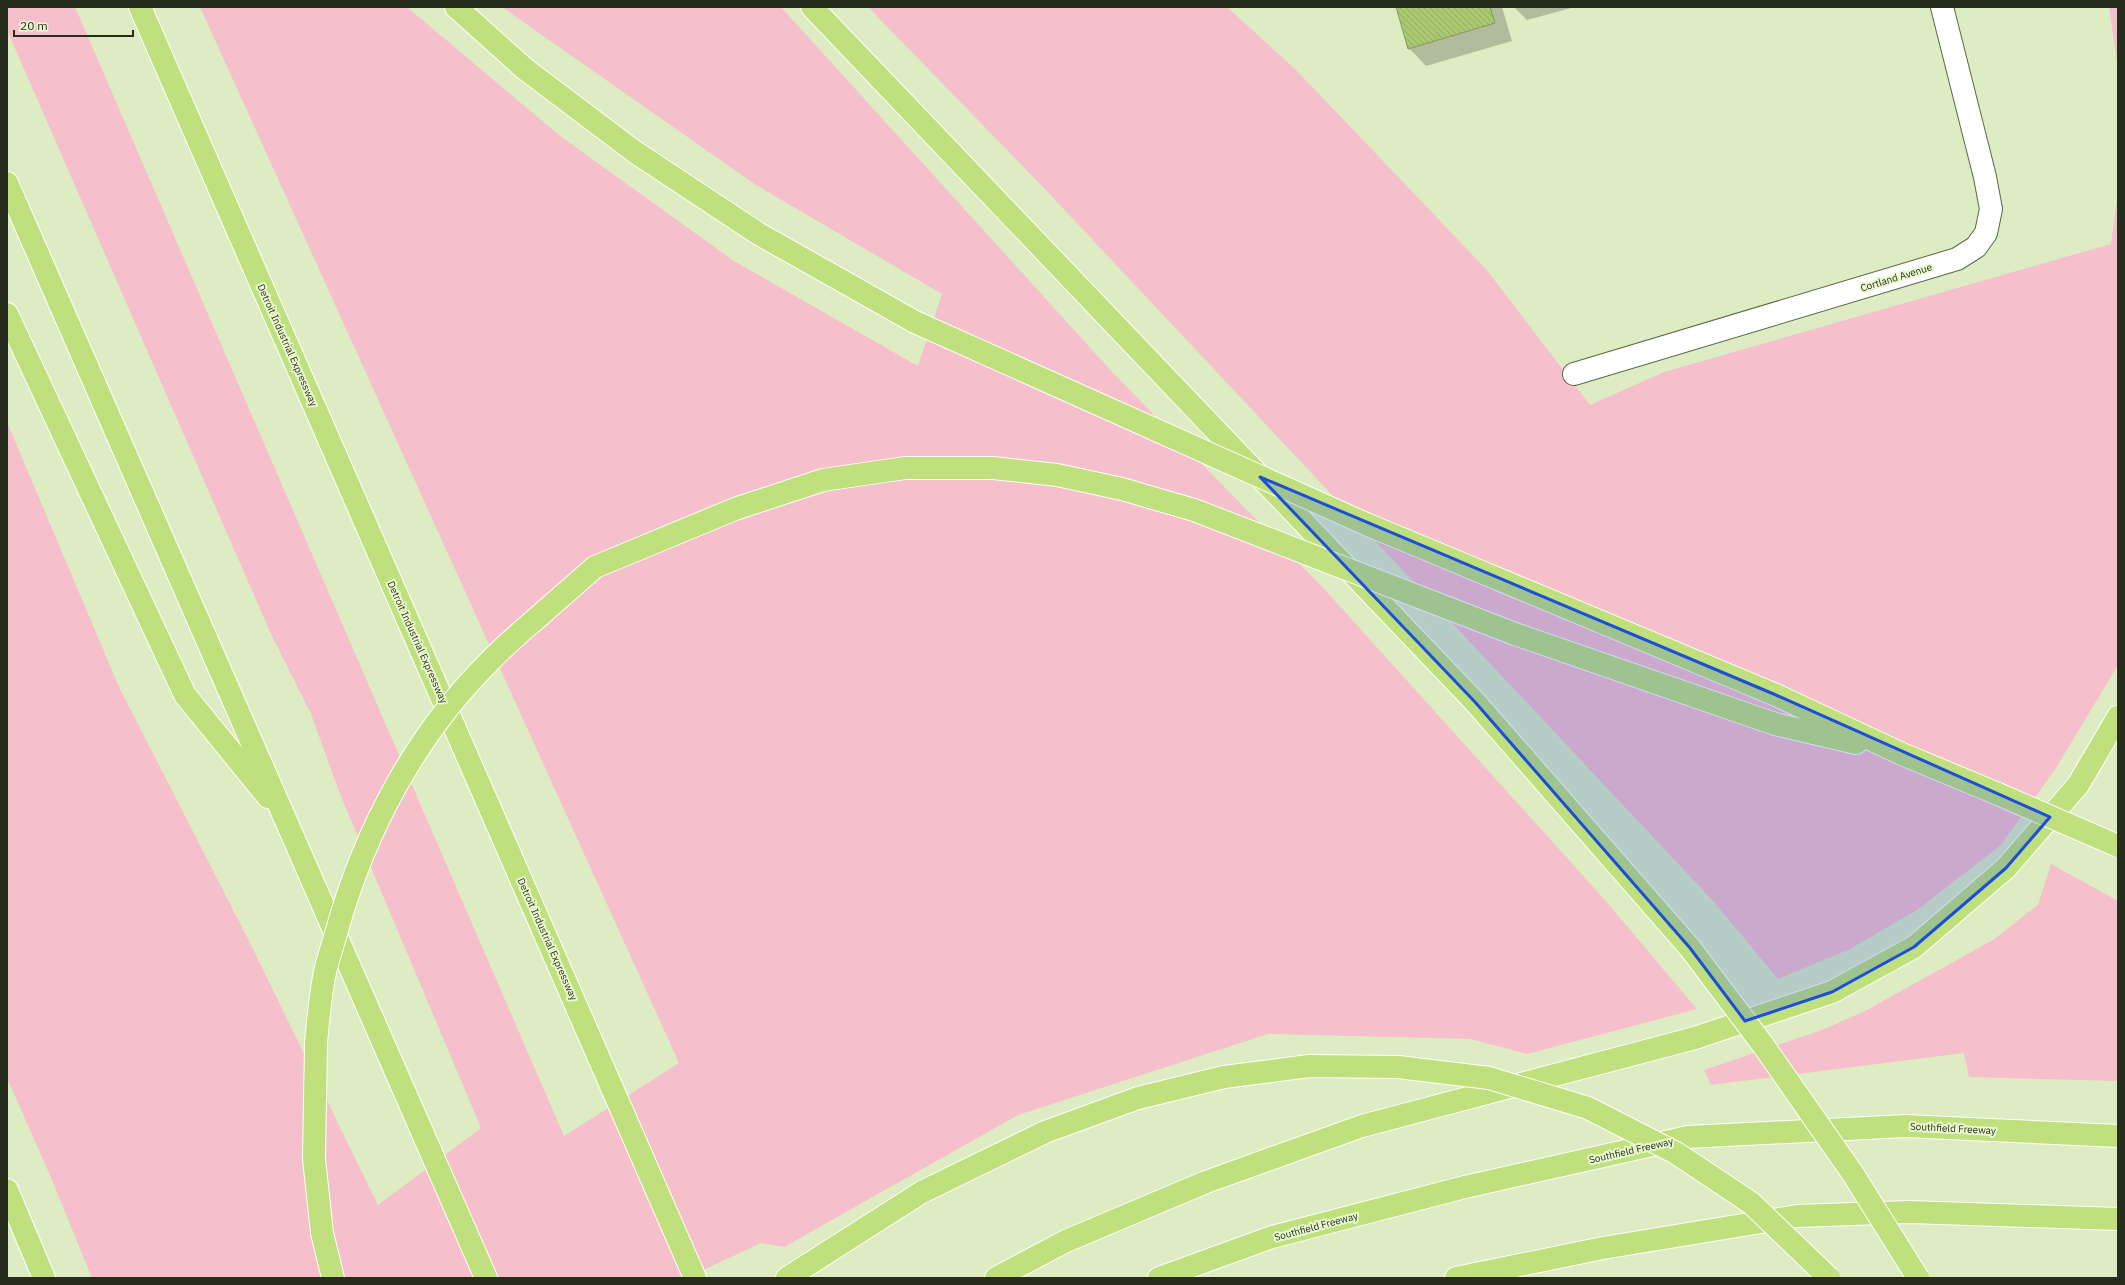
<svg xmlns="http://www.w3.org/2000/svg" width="2125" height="1285" viewBox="0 0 2125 1285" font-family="'IBM Plex Sans',sans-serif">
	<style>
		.grass { fill: #f5c0cb }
		.shadow { fill: #0003 }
		.building { fill: url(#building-back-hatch); stroke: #88966f }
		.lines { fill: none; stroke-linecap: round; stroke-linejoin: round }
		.minor-casing { stroke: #5c6943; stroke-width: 24 }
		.motorway-casing { stroke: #fff; stroke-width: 24 }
		.minor { stroke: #fff; stroke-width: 22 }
		.motorway { stroke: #bfe07c; stroke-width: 22 }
		.motorway-bridge-casing { stroke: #fff; stroke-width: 24; stroke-linecap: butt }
		.motorway-bridge { stroke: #bfe07c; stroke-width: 22 }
		.marked { fill: #1d4ed8; fill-opacity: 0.2; stroke: #1d4ed8; stroke-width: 3; stroke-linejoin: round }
		.labels { text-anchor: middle; stroke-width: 4; stroke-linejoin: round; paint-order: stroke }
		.street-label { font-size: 10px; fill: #272d1d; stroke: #eafacf }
	</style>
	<defs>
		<pattern id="building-back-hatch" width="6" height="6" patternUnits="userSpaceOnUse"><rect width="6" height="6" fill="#aac86d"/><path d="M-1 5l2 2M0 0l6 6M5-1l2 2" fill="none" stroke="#92ac5e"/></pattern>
	</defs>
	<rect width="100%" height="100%" fill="#ddecc2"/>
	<g class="grass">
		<polygon points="7,7 75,7 564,1136 679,1063 200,7 407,7 560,136 734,261 918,366 942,294 756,185 502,7 781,7 1113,373 1327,592 1604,899 1697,1009 1527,1054 1471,1039 1268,1034 1018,1115 784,1247 761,1243 686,1278 92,1278 49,1173 7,1078 7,422 119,687 249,941 378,1205 481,1128 340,794 311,714 271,634 7,30"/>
		<polygon points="868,7 1227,7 1296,70 1486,269 1590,405 1664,372 2111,244 2118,192 2118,665 2056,768 2001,845 1917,910 1850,949 1778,979 1714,902 1043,187"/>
		<polygon points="2109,7 2118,7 2118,69"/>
		<polygon points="2051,864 2118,901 2118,1081 1969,1077 1964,1053 1711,1085 1704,1070 1822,1030 1865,1011 1993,940 2038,905"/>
	</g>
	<g class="shadow">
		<polygon points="1397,7 1502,7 1512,41 1426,66 1409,48"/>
		<polygon points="1514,7 1575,7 1527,20"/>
	</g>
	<polygon class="building" points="1396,7 1490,7 1495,23 1408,49"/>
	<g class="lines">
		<defs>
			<polyline id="minor" points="1574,374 1957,259 1976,247 1986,233 1991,209 1985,177 1942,7"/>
			<g id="motorway">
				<polyline points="140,7 695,1278"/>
				<polyline points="456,7 525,69 635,152 759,234 915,322"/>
				<polyline points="812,7 1475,702 1690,948"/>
				<polyline points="7,183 486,1278"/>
				<polyline points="7,314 185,695 268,797"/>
				<polyline points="1479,571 1776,695 1902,754 1998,794"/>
				<polyline points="546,610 595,567 735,509 823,480 905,468 993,468"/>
				<polyline points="1515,634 1775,724 1856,743"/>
				<polyline points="316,1043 314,1159 322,1233 333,1278"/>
				<polyline points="7,1190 44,1278"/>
				<polyline points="787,1278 922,1192 1045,1132 1138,1098 1224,1077 1309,1066 1398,1067"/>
				<polyline points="996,1278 1066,1241 1206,1182 1362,1126 1695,1038 1832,992 1914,947 2006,868 2078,785 2118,717"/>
				<polyline points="1159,1278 1272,1237 1465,1187 1688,1137 1905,1126 2118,1136"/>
				<polyline points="1456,1278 1603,1248 1797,1216 1910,1212 2118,1219"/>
			</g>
		</defs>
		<use href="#minor" class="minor-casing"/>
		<use href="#motorway" class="motorway-casing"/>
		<use href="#minor" class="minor"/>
		<use href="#motorway" class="motorway"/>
		<defs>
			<g id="motorway-bridge">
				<polyline points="915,322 1366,524 1479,571"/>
				<polyline points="993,468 1057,475 1122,489 1194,510 1515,634"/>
				<polyline points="1998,794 2118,846"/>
				<polyline points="1690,948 1763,1045 1853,1174 1918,1278"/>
				<path d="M 316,1043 C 318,1021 320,998 324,977 C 327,961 333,945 337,930 C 365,830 416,734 490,661 C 507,643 527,627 546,610"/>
				<polyline points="1398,1067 1489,1078 1588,1108 1676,1153 1751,1203 1829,1278"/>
			</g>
		</defs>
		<use href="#motorway-bridge" class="motorway-bridge-casing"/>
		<use href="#motorway-bridge" class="motorway-bridge"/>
	</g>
	<path class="marked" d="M 1260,477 L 1776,695 L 2050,817 L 2006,868 L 1914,947 L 1832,992 L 1745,1021 L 1690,948 L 1475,702 Z"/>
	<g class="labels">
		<g class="street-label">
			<text transform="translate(1896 277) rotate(-17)" y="4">Cortland Avenue</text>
			<text transform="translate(288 345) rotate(66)" y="4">Detroit Industrial Expressway</text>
			<text transform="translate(418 642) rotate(66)" y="4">Detroit Industrial Expressway</text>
			<text transform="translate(548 939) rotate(66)" y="4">Detroit Industrial Expressway</text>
			<text transform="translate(1953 1128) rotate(3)" y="4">Southfield Freeway</text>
			<text transform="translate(1631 1150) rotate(-13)" y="4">Southfield Freeway</text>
			<text transform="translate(1316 1226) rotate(-15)" y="4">Southfield Freeway</text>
		</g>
	</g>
	<rect width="2125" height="1285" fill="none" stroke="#272d1d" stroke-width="16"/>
	<path d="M14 30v6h119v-6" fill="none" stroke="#272d1d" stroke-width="2"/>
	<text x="20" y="30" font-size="12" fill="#272d1d" stroke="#eafacf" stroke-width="3" paint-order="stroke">20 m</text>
</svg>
